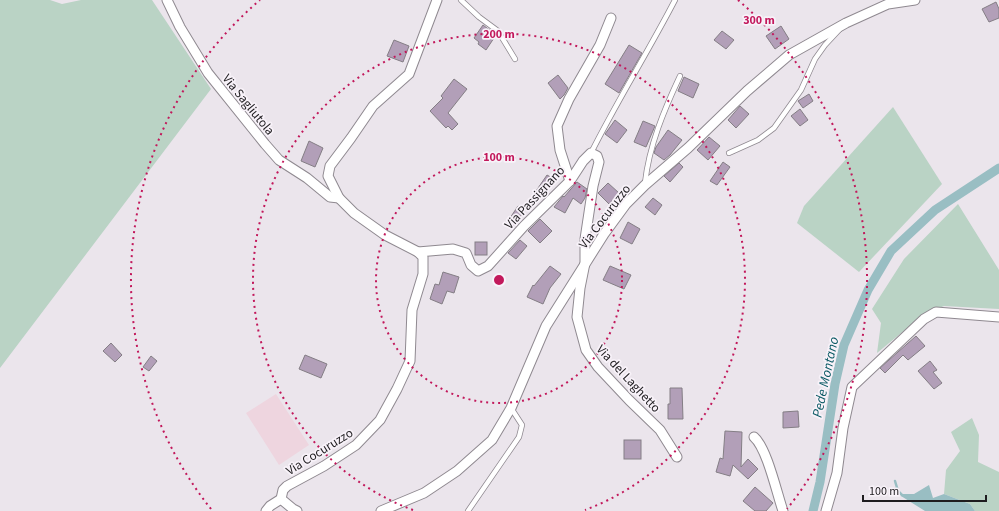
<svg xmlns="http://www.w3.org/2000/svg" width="999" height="511" viewBox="0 0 999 511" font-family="'Source Sans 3',sans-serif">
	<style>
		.education { fill: #eed5df }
		.green { fill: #bad3c5 }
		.water { fill: #99bec3 }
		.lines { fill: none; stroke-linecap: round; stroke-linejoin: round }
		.stream { stroke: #99bec3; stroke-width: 2.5 }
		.canal { stroke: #99bec3; stroke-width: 9 }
		.building { fill: #b29fb8; stroke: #847e85 }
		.service-casing { stroke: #8f8990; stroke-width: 6 }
		.minor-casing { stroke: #8f8990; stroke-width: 11 }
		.service { stroke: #fff; stroke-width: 4.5 }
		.minor { stroke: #fff; stroke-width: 9 }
		.ring { fill: none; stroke: #c2185b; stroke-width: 2; stroke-dasharray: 2 4 }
		.labels { text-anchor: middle; stroke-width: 3.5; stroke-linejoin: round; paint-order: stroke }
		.street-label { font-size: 13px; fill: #1e1c1f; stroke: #f8f2f9 }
		.water-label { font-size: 14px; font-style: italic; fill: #0b5a64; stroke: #f8f2f9 }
		.centre { fill: #c2185b; stroke: #f8f2f9; stroke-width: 2 }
		.ring-label { font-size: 12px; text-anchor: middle; font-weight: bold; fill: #c2185b; stroke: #f8f2f9; stroke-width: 3.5; stroke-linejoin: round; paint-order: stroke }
	</style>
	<rect width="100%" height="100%" fill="#ebe5ec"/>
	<polygon class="education" points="276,394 309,445 279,465 246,413"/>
	<g class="green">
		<polygon points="0,0 50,0 62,4 81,0 152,0 211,89 0,368"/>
		<polygon points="893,107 942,184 859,272 797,223 804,206"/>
		<polygon points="958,204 999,270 999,309 944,306 923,315 877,353 881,323 872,309 904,259"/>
		<polygon points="972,418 979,435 978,462 999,472 999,511 975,511 970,504 944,494 946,470 960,451 951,432"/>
	</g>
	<polygon class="water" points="929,485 933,498 944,494 970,504 975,511 925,511 901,496 902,494 914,494"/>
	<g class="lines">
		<polyline class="stream" points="895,481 898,491 902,495"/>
		<polyline class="canal" points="813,511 820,482 835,384 844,345 868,290 891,251 935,210 999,168"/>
	</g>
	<g class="building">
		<polygon points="996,2 999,9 999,18 989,22 982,9"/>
		<polygon points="483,25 496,35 486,50 478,44 479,42 474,38"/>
		<polygon points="781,26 789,39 775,49 766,36"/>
		<polygon points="722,31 734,40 726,49 714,40"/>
		<polygon points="394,40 409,46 403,62 387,56"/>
		<polygon points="629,45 642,53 619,93 605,84"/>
		<polygon points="558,75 568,88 564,95 560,99 548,83"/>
		<polygon points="684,77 699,84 693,98 678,91"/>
		<polygon points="454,79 467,89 448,113 458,124 452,130 448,126 446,128 430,111 443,98 441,96"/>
		<polygon points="809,94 813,101 803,108 798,101"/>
		<polygon points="740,106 749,114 736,128 728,120"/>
		<polygon points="800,109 808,120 800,126 791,116"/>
		<polygon points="615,120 627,130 617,143 605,134"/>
		<polygon points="643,121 655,126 646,147 634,142"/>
		<polygon points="668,130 682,140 670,155 664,160 654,153 656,147"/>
		<polygon points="709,137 720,146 708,160 697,150"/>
		<polygon points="309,141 323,148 315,167 301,161"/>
		<polygon points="723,162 730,167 717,185 710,181"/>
		<polygon points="679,163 683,167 670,182 664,176"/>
		<polygon points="547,175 554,179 543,196 536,191"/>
		<polygon points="577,182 587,189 585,198 581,204 573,198 565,213 554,207 563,196 564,197"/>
		<polygon points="608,183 619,193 609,204 598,193"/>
		<polygon points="653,198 662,205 655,215 645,207"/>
		<polygon points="518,206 525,210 512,228 506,224"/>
		<polygon points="540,219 552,231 540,243 528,231"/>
		<polygon points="628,222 640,229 632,244 620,238"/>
		<polygon points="520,240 527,246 516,259 508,253"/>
		<rect x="475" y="242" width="12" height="13"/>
		<polygon points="550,266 561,274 550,288 543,304 527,297 533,285 534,286"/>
		<polygon points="610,266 631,275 624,289 603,280"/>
		<polygon points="443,272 459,277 454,293 447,291 442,304 430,299 435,284 439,285"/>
		<polygon points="916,336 925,346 908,360 903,355 885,373 880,368"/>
		<polygon points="111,343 122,355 115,362 103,351"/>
		<polygon points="305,355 327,364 321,378 299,369"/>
		<polygon points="151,356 157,361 149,371 143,367"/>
		<polygon points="930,361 937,370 933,372 942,383 934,389 918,371"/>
		<polygon points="670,388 682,388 683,419 668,419 668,404 670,404"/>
		<polygon points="798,411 799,427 783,428 783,412"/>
		<polygon points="725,431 742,432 741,467 748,459 758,469 748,479 733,465 730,476 716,472 720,458 723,459"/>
		<rect x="624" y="440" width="17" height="19"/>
		<polygon points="755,487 773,503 766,511 755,511 743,501"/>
	</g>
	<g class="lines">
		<defs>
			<g id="service">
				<polyline points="461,0 479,17 498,31 515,59"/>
				<path d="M 591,153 C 617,101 648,52 675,0"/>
				<polyline points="729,153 758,140 774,128 801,90 815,59 825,45 839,30"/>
				<path d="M 645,183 C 649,146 664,110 680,76"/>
				<polyline points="468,511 519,437 522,425 511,408"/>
			</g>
			<g id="minor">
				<polyline points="167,0 180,27 208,73 265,144 279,160 307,178 330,197 339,198"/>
				<polyline points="570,181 560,150 557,126 569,99 600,45 611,18"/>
				<polyline points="418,252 453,249 466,253 471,265 478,271 488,266 524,226 570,181 583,161 591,153 597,156 599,162 593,186 585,239 585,263 580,288 577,317 586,350 598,367 629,400 660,430 677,457"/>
				<path d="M 754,437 C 767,448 777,494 783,511"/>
				<polyline points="266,511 270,506 281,499"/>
				<polyline points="297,511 293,509 281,499 283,490 287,486 324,466 356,445 380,420 397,389 410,361 412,310 423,274 423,257 418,252 385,235 354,213 339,198 328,176 330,166 351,138 373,106 409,74 437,0"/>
				<polyline points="381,511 424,493 457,471 492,440 511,408 546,326 604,234 626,204 645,185 688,148 747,91 789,55 846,23 888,4 915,0"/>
				<polyline points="826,511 837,473 843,428 852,387 924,319 936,312 999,317"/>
			</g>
		</defs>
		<use href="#service" class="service-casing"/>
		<use href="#minor" class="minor-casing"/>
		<use href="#service" class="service"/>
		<use href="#minor" class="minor"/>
	</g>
	<g class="ring">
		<circle cx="499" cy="280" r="123"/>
		<path d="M413 510A246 246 0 1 1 585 510"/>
		<path d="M211 509A368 368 0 0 1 260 0M738 0A368 368 0 0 1 787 509"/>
	</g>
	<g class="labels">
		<g class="street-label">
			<text transform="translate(249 104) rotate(51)" y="5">Via Sagliutola</text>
			<text transform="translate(534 197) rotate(-47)" y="5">Via Passignano</text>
			<text transform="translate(604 216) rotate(-53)" y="5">Via Cocuruzzo</text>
			<text transform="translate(629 378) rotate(47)" y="5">Via del Laghetto</text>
			<text transform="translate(319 451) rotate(-32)" y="5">Via Cocuruzzo</text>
		</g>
		<g class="water-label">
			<text transform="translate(825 377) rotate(-78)" y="5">Pede Montano</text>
		</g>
	</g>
	<circle cx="499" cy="280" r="6" class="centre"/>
	<g class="ring-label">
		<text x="759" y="24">300 m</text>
		<text x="499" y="38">200 m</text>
		<text x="499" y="161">100 m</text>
	</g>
	<path d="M863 495v6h123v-6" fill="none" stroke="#1e1c1f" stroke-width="2"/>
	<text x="869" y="495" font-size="12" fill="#1e1c1f" stroke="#f8f2f9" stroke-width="3" paint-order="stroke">100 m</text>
</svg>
